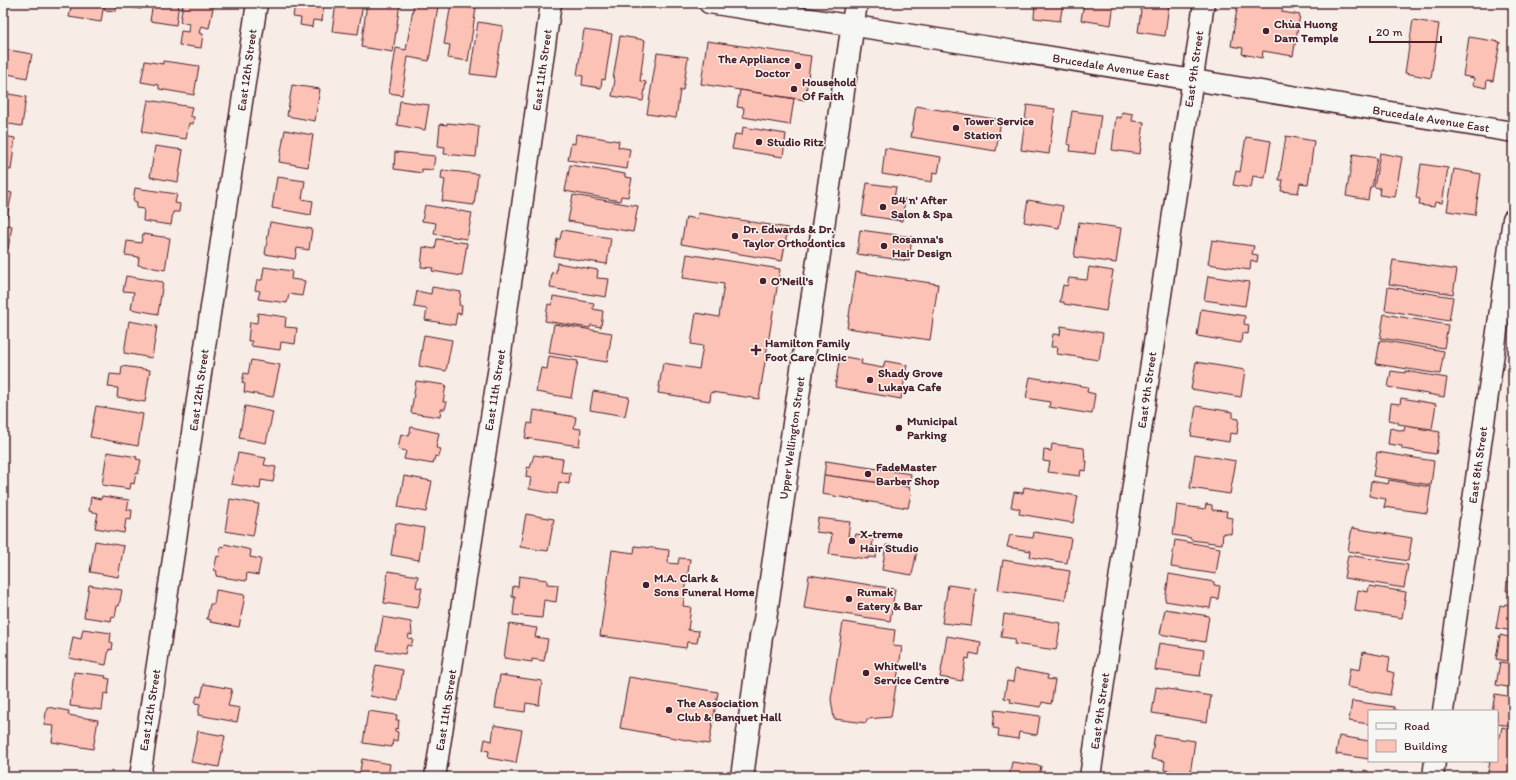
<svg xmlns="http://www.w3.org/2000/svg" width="1516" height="780" viewBox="0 0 1516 780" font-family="Itim,sans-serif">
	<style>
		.building { fill: #fdc2b6; stroke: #4a1f2b }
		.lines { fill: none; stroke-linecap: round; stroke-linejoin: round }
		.minor-casing { stroke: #4a1f2b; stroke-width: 23 }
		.secondary-casing { stroke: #4a1f2b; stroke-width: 25 }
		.minor { stroke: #f6f6f2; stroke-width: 20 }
		.secondary { stroke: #f6f6f2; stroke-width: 22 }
		.poi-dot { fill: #4a1f2b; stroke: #f6f6f2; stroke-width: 1.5 }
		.labels { text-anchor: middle; stroke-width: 3; stroke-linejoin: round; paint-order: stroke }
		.poi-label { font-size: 12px; font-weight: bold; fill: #4a1f2b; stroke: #f6f6f2; text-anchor: start }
		.street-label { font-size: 12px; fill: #4a1f2b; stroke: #f6f6f2 }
	</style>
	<rect width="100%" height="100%" fill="#f7ece6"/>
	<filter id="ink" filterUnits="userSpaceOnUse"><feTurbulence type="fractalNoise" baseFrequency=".025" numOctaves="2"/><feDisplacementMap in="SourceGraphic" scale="8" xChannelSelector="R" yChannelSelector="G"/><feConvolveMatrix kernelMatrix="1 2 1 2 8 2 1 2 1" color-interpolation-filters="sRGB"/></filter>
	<g filter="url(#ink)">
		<g class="building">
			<polygon points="72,3 104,3 101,22 69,17"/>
			<polygon points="105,3 142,3 141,9 117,5 116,11 104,10"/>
			<polygon points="153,3 179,3 176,25 150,21"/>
			<polygon points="183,3 214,3 209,28 201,26 199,33 203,34 201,48 179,45 181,31 188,32 189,24 180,22"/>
			<polygon points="295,3 324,3 322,21 313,20 312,27 300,25 301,18 293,17"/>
			<polygon points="336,3 363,3 358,34 332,31"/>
			<polygon points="367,3 400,3 393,52 361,47"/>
			<polygon points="414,3 428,3 438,6 429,61 408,57 402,95 389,93 396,48 406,50"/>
			<polygon points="1035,3 1063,3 1060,21 1034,18"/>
			<polygon points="1084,3 1114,3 1111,25 1081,20"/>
			<polygon points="1142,3 1169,3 1165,36 1138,32"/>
			<polygon points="1238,3 1283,3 1282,12 1300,15 1293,56 1263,51 1262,58 1242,54 1243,48 1231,46"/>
			<polygon points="451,4 476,8 468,61 448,58 450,45 444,44"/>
			<polygon points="1413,20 1439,24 1431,78 1405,73"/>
			<polygon points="478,22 503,26 495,77 470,74"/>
			<polygon points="584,30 612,34 605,80 602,79 601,88 582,85 583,76 577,75"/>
			<polygon points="620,36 645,40 640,81 646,82 643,101 612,96 615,80 613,79"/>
			<polygon points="1469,37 1500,42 1493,81 1487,80 1486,88 1473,85 1474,78 1463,76"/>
			<polygon points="707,41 811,56 805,100 701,84"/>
			<polygon points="3,49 32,54 27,78 3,73"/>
			<polygon points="657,53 688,57 683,90 680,90 676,118 647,114"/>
			<polygon points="145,61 163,64 163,61 199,66 194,95 159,89 159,85 141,82"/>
			<polygon points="292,85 320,89 315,121 287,116"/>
			<polygon points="740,90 794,99 790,125 743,117 744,108 737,107"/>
			<polygon points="3,93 26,97 22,126 3,123"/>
			<polygon points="148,100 192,107 190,116 194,117 193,124 189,123 186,139 142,132"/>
			<polygon points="400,101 429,105 425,130 397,125"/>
			<polygon points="1027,105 1055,109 1049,154 1021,150"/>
			<polygon points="916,106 1001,120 996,151 911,137"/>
			<polygon points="1072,111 1101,115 1095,154 1070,151 1071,145 1067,144"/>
			<polygon points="1122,112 1133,114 1132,121 1144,122 1140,154 1112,150 1116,117 1121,118"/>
			<polygon points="447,123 479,126 476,157 444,154 445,147 438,146 440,124 447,125"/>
			<polygon points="743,127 786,134 783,157 732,149 735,134 742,135"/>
			<polygon points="285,130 313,135 308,167 279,162"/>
			<polygon points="576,134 619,141 618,147 630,149 627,169 568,160 571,143 575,144"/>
			<polygon points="3,136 15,138 11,170 3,169"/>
			<polygon points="1286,136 1314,141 1308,184 1300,183 1298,193 1281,191 1283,180 1279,180"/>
			<polygon points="1246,137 1271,141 1265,178 1253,176 1251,188 1233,185 1236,171 1240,172"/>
			<polygon points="155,146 183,150 178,182 150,177"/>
			<polygon points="885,148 941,157 938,173 933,172 932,182 882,174"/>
			<polygon points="395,152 435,156 433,170 422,169 422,173 394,169"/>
			<polygon points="1380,153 1402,157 1395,197 1379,195 1380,188 1374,187"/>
			<polygon points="1353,154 1377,158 1372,187 1370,187 1368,200 1346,196"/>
			<polygon points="1421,164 1448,168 1442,203 1435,202 1434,207 1419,205 1420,199 1416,198"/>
			<polygon points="570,165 625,174 625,177 632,178 628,197 621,196 620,201 565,191"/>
			<polygon points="1454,169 1481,174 1475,215 1447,211"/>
			<polygon points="442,170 478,174 474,205 442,201 445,180 441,179"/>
			<polygon points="277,177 305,181 302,199 313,201 311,215 272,208"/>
			<polygon points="867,183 896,187 894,198 905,199 902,221 862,215"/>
			<polygon points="135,188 177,194 175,203 180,204 179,212 173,212 171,225 143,221 144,209 136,208 137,202 133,201"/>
			<polygon points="3,191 12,193 7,217 3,216"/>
			<polygon points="573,195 638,206 633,232 568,221"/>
			<polygon points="1028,200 1063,206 1059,228 1024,222"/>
			<polygon points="425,205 472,213 467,239 434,234 436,223 422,221"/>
			<polygon points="698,213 788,228 782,261 681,244 686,217 697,219"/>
			<polygon points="270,222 312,229 309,250 297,248 295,259 265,254"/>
			<polygon points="1079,222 1121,228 1116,263 1074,257"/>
			<polygon points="3,224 12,226 8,249 4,248 3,254"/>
			<polygon points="562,230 611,238 607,264 554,256 557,239 560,239"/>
			<polygon points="860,230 912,237 909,261 857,254"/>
			<polygon points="143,234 170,238 165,270 138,265 139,257 125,255 127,241 141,243"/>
			<polygon points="437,239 467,243 462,276 432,271 433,268 421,267 423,247 435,249"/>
			<polygon points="1212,240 1254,246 1252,254 1258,255 1257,262 1251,260 1250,270 1208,264"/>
			<polygon points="687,254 780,269 759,399 711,392 710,401 658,393 663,363 699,369 703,346 691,344 696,313 719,317 724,284 683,278"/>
			<polygon points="1393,260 1457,270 1453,294 1389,284"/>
			<polygon points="557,263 598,270 597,278 609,279 606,297 550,288 552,272 556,273"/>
			<polygon points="264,267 292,271 291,279 305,281 302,296 289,294 287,303 258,299 260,291 255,290 257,280 262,280"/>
			<polygon points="1089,267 1113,271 1106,311 1064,304 1064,302 1060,302 1063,285 1067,286 1069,278 1087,280"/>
			<polygon points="856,272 938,284 930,340 847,328"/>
			<polygon points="126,276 163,282 158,314 131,309 134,292 123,291"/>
			<polygon points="1208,276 1249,282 1245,306 1204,300"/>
			<polygon points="432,287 461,292 459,305 462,306 461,314 457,313 455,325 425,320 427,309 414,307 417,291 431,294"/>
			<polygon points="1388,287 1453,297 1449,321 1385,310"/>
			<polygon points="553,296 594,303 593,309 603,311 601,327 591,325 590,328 545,321 548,304 552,305"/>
			<polygon points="1201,309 1245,316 1244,324 1249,325 1248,334 1242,333 1241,343 1197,336"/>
			<polygon points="258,313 286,317 285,327 297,328 295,344 281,342 280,350 251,346 252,341 248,341 250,322 257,323"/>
			<polygon points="1384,314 1448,325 1444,348 1380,338"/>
			<polygon points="129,321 157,326 152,358 124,353"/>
			<polygon points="554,324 612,333 607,362 549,353"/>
			<polygon points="1061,326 1103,333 1099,360 1057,354 1058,347 1051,347 1053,334 1060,335"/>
			<polygon points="424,335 452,340 446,371 419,366"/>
			<polygon points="1380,340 1444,351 1440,374 1376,364"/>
			<polygon points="549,356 578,361 571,398 536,392 541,368 547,369"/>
			<polygon points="840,356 862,360 861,364 883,368 885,361 907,365 901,399 835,387"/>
			<polygon points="251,360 280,365 273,397 244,392 245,384 242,383 244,373 248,374"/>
			<polygon points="1196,362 1245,370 1241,397 1191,389"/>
			<polygon points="122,366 150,370 145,402 117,397 118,388 108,387 110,374 121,375"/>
			<polygon points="1391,371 1405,373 1405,371 1447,378 1444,397 1388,387"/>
			<polygon points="1030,377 1088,387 1087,392 1095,394 1092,414 1049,407 1050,402 1026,398"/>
			<polygon points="416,381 446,385 443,402 447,402 445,409 441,409 440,417 411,413"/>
			<polygon points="593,391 629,397 625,416 590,410"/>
			<polygon points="1401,398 1436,404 1432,429 1398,424 1398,422 1389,420 1391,403 1400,404"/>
			<polygon points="96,406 143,414 138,446 90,437"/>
			<polygon points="245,406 273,412 266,443 239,438"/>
			<polygon points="1196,406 1233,412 1233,418 1239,419 1237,434 1230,433 1229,442 1191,436"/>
			<polygon points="534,410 576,417 574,428 581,429 579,446 525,438 528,423 532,424"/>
			<polygon points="1405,426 1440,432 1436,454 1402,449 1402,446 1388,444 1390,428 1404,431"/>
			<polygon points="411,427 439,433 436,448 441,449 439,457 435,456 433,464 404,459 406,451 398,449 401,434 409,436"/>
			<polygon points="1052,444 1084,448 1085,461 1087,461 1086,471 1081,470 1080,476 1048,472 1050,462 1043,461 1044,450 1051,451"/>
			<polygon points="107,452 137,457 136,459 141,460 138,474 136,473 134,484 131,483 130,489 102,485"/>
			<polygon points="1377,452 1434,461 1431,485 1373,476"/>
			<polygon points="238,453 266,458 264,465 276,467 273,482 261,480 260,489 231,484"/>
			<polygon points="1195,454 1236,461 1230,494 1190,488"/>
			<polygon points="534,455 563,459 561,472 570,473 569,484 559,482 557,494 529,489 531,478 526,477 527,467 530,468"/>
			<polygon points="826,461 911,474 909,487 824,475"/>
			<polygon points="824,475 909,487 911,494 908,508 822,494"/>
			<polygon points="404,476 432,481 426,512 398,507"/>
			<polygon points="1389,480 1431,487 1427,513 1384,507 1386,499 1369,496 1371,481 1388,484"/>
			<polygon points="1024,487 1078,496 1073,523 1019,514 1020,509 1011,507 1014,492 1023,493"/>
			<polygon points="102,496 129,500 127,510 132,510 131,520 126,519 124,533 95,528 98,513 89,511 91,497 101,499"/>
			<polygon points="230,499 259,504 253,536 225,531"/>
			<polygon points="1206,504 1212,505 1212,510 1227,511 1226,517 1233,518 1231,534 1223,533 1222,544 1191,540 1191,538 1173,535 1177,505 1205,509"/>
			<polygon points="526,514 554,519 548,551 520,547"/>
			<polygon points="818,518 850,522 848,536 855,537 856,534 874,537 872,546 877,548 876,558 868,557 868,559 829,554 832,534 816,532"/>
			<polygon points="396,523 424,528 419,560 391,555"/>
			<polygon points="1352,528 1412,538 1408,561 1348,551"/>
			<polygon points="1034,532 1071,538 1067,563 1030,557 1031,551 1007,547 1010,535 1033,538"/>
			<polygon points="1175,540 1220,548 1216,574 1171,567"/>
			<polygon points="95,541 124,546 118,577 90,572"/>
			<polygon points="225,544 251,550 250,557 261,559 258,575 247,573 246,581 216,576 217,571 214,570 217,556 219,557 221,546 224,547"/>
			<polygon points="886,545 917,551 912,575 882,570"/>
			<polygon points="635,546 669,550 668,563 678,564 679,558 690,559 683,606 691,607 688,630 699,631 697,643 687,642 686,648 600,636 612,550 634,553"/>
			<polygon points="1348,555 1408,565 1404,588 1344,578"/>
			<polygon points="1003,560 1070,571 1065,600 998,590"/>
			<polygon points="388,571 418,576 416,587 422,588 418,608 384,603"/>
			<polygon points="1510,571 1513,571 1513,595 1510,595 1510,591 1506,591 1507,581 1513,582 1513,579 1509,578"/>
			<polygon points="1169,574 1214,582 1214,585 1220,586 1218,599 1212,598 1210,608 1165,601"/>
			<polygon points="809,575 895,589 890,621 804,608"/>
			<polygon points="519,576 547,580 547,584 558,585 556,602 544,600 542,618 513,615 515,597 512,597 513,586 518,587"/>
			<polygon points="89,585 122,590 119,606 117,606 115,617 112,616 111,621 84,617"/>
			<polygon points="948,585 976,589 971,626 942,623"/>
			<polygon points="1369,586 1406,592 1402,618 1355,611 1358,590 1368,592"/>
			<polygon points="216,590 245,595 239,627 210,622 211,620 207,619 210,604 214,604"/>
			<polygon points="1505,604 1513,605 1513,631 1496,628 1500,605 1504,606"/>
			<polygon points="1165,609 1209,616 1205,642 1160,634"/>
			<polygon points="1004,614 1061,623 1056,650 1014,644 1015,639 1001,637"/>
			<polygon points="383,617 411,622 412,635 409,634 408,638 413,639 411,646 407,645 405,654 377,650"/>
			<polygon points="843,622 895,630 893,646 902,647 891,717 867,719 866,723 834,719 831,699"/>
			<polygon points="509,624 537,628 535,637 548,639 544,661 532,659 532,662 504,658"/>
			<polygon points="83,629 111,633 110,642 113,643 112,650 109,649 106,665 69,658 73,637 81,639"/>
			<polygon points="1500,635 1513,638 1513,662 1496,659"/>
			<polygon points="947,636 981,642 979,655 970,653 969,659 966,658 962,681 940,677"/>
			<polygon points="1159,643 1204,650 1200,676 1155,670"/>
			<polygon points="1363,652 1390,657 1388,671 1394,673 1390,695 1347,687 1350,668 1360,670"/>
			<polygon points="1500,662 1513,664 1513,688 1496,685"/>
			<polygon points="376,665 403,670 398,701 370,696"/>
			<polygon points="1015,669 1048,675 1047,679 1055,680 1051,704 1042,702 1041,707 1010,702 1011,699 1004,698 1007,681 1013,682"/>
			<polygon points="74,672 106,676 105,678 110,679 108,694 104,693 102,710 70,706"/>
			<polygon points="500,675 542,681 539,705 526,703 525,712 495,708"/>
			<polygon points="629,677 718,692 709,744 620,728"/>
			<polygon points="204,684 232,689 228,706 240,708 237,722 198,715 200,704 195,703 197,696 201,697"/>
			<polygon points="1156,687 1211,696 1207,722 1152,713"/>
			<polygon points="1495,694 1513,697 1513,726 1497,724 1497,711 1492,711"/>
			<polygon points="1352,701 1394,707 1394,710 1399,711 1369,711 1369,724 1349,721"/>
			<polygon points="47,707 69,711 68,715 98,720 93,749 52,742 54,726 44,725"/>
			<polygon points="995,710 1040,716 1037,735 1019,732 1018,739 998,736 999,729 993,728"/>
			<polygon points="368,711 397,715 396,720 399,720 398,729 395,728 395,731 398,732 397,741 393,740 392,747 363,743"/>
			<polygon points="494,725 522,730 516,763 488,758 489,751 483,750 485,739 492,741"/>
			<polygon points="1502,727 1513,730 1513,777 1487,777 1490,762 1484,761 1497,761 1497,737 1500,737"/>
			<polygon points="198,731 225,736 219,767 191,762"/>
			<polygon points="1155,735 1195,741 1190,774 1164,770 1165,761 1151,759"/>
			<polygon points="1339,736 1369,741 1369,759 1336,754"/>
			<polygon points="362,759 390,764 388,777 359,777"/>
			<polygon points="1012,762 1041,766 1039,777 1009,777"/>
			<polygon points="1364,770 1368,771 1368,775 1377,777 1351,777 1351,773 1363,774"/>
		</g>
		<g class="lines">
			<defs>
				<g id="minor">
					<polyline points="709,3 1008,50 1513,132"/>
					<polyline points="1443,711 1513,219"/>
					<polyline points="140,777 257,3"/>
					<polyline points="435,777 501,353 551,3"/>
					<polyline points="1090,777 1204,3"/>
					<polyline points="1433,777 1435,761"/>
				</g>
				<polyline id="secondary" points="742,777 761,637 765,620 856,3"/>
			</defs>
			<use href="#minor" class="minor-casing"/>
			<use href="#secondary" class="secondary-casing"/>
			<use href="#minor" class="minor"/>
			<use href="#secondary" class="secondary"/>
		</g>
	</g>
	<g class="poi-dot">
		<circle cx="1266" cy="31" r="4"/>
		<circle cx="798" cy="66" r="4"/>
		<circle cx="794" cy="89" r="4"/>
		<circle cx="956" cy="128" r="4"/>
		<circle cx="759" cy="142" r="4"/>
		<circle cx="883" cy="207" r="4"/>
		<circle cx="735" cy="236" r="4"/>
		<circle cx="884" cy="246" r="4"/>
		<circle cx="763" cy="281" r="4"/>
		<path d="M754 344h4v4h4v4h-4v4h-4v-4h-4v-4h4z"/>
		<circle cx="870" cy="380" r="4"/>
		<circle cx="899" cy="428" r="4"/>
		<circle cx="868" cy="474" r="4"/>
		<circle cx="852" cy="541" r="4"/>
		<circle cx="646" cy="585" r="4"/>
		<circle cx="849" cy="599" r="4"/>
		<circle cx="866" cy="673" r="4"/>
		<circle cx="669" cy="710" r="4"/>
	</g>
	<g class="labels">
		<g class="poi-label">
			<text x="1274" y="28">Chùa Huong<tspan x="1274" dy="14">Dam Temple</tspan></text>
			<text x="790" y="63" text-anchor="end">The Appliance<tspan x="790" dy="14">Doctor</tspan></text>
			<text x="802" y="86">Household<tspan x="802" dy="14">Of Faith</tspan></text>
			<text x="964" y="125">Tower Service<tspan x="964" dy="14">Station</tspan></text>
			<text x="767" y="146">Studio Ritz</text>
			<text x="891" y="204">B4 n' After<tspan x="891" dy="14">Salon &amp; Spa</tspan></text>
			<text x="743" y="233">Dr. Edwards &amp; Dr.<tspan x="743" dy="14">Taylor Orthodontics</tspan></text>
			<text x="892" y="243">Rosanna's<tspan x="892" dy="14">Hair Design</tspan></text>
			<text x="771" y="285">O'Neill's</text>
			<text x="765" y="347">Hamilton Family<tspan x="765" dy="14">Foot Care Clinic</tspan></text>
			<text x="878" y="377">Shady Grove<tspan x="878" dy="14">Lukaya Cafe</tspan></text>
			<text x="907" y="425">Municipal<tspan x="907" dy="14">Parking</tspan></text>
			<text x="876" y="471">FadeMaster<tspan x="876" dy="14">Barber Shop</tspan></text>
			<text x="860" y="538">X-treme<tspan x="860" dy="14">Hair Studio</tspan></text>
			<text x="654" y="582">M.A. Clark &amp;<tspan x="654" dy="14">Sons Funeral Home</tspan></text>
			<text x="857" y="596">Rumak<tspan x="857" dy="14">Eatery &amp; Bar</tspan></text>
			<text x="874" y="670">Whitwell's<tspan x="874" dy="14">Service Centre</tspan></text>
			<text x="677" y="707">The Association<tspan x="677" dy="14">Club &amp; Banquet Hall</tspan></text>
		</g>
		<g class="street-label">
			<text transform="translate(1111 67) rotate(9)" y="4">Brucedale Avenue East</text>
			<text transform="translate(1194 69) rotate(-82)" y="4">East 9th Street</text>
			<text transform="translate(247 70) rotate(-82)" y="4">East 12th Street</text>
			<text transform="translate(542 70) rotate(-82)" y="4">East 11th Street</text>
			<text transform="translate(1431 119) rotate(9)" y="4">Brucedale Avenue East</text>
			<text transform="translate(199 390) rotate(-82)" y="4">East 12th Street</text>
			<text transform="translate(495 390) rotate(-81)" y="4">East 11th Street</text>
			<text transform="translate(1147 390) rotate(-82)" y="4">East 9th Street</text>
			<text transform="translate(792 438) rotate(-82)" y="4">Upper Wellington Street</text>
			<text transform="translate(1478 465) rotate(-82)" y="4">East 8th Street</text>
			<text transform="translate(150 710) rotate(-81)" y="4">East 12th Street</text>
			<text transform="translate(446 710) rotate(-81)" y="4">East 11th Street</text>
			<text transform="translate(1100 711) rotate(-82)" y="4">East 9th Street</text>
		</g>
	</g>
	<rect width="1516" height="780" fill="none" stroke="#f6f6f2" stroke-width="16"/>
	<rect x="8" y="8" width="1500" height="764" fill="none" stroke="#4a1f2b" stroke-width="1.5" filter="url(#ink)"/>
	<rect x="1368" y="710" width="130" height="52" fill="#f6f6f2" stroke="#b1a0a2"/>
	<rect x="1376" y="723" width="20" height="6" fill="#f6f6f2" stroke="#b1a0a2"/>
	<text x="1404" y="730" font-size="12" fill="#4a1f2b">Road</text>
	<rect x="1376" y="740" width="20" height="12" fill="#fdc2b6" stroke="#b1a0a2"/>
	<text x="1404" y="750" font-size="12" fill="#4a1f2b">Building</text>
	<path d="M1370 36v6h71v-6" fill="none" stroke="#4a1f2b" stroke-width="2"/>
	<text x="1376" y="36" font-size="12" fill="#4a1f2b" stroke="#f6f6f2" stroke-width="3" paint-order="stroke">20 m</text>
</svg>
